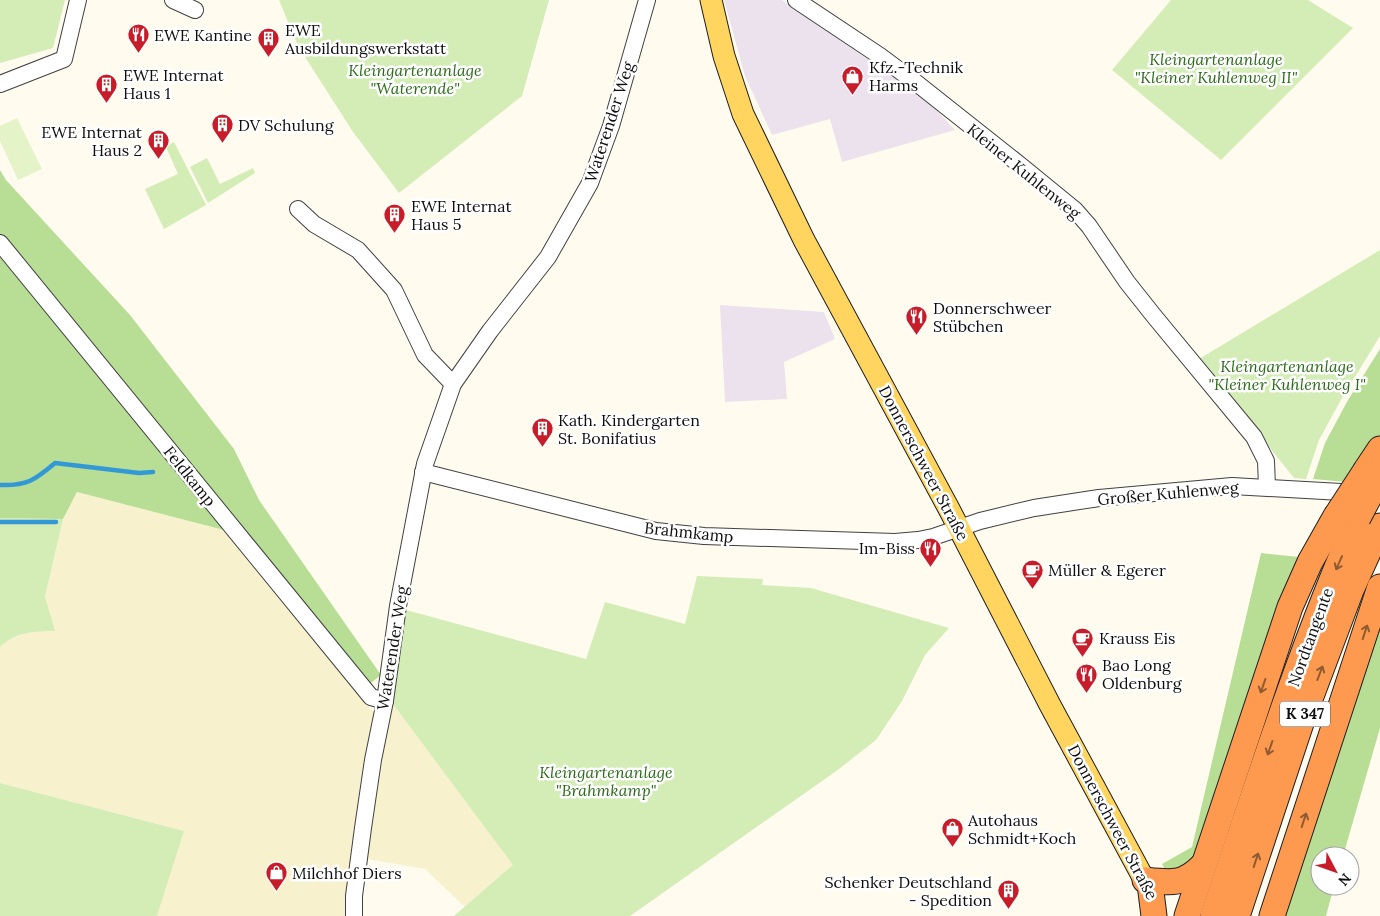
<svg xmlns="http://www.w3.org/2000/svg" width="1380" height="916" viewBox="0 0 1380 916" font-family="Lora,serif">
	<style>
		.industrial { fill: #ece2ed }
		.farmland { fill: #f7f2cd }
		.green { fill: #d4ecb6 }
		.forest { fill: #b7de94 }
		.pitch { fill: #e5f3c9 }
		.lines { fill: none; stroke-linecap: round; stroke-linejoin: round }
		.stream { stroke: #3399d6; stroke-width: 4.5 }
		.minor-casing { stroke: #414141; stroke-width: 18 }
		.major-casing { stroke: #1f1f1f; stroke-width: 23 }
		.highway-casing { stroke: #1f1f1f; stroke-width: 27 }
		.minor { stroke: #fff; stroke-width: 16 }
		.major { stroke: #ffd45f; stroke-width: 21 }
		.highway { stroke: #fd9a50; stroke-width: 25 }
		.highway-bridge-casing { stroke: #1f1f1f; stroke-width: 27; stroke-linecap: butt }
		.highway-bridge { stroke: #fd9a50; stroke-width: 25 }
		.oneway { stroke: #915b32 }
		.labels { text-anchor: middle; stroke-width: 5; stroke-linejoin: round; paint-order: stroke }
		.shield { fill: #fff; stroke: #565656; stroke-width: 1 }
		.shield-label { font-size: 15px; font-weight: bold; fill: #0e0e0e }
		.poi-label { font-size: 16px; fill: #0e0e0e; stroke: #fff; text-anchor: start }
		.park-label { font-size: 16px; font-style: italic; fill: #2d6b1a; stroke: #fff }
		.street-label { font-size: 16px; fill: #0e0e0e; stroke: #fff }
	</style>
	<rect width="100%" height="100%" fill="#fffcef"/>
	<g class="industrial">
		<polygon points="724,0 782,0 927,100 955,130 842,162 830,119 772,135 745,76"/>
		<polygon points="720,305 824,312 835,339 784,362 787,399 725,402"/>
	</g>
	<g class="farmland">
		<polygon points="77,492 224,530 374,713 348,916 157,916 184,831 0,783 0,647 5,642 30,631 55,631 45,598 63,519"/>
		<polygon points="393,704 514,865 465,907 425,869 367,859 378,768"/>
	</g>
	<g class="green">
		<polygon points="0,0 65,0 53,48 0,63"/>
		<polygon points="279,0 549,0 522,96 399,193 353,132 298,46"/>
		<polygon points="1171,0 1308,0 1353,28 1221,160 1112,70"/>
		<polygon points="174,142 206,205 164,229 145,189 178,174 166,147"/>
		<polygon points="207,158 220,184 253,168 255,173 208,203 190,167"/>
		<polygon points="1380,250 1380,336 1342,398 1319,440 1306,479 1294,478 1199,359"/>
		<path d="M 0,518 L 63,519 L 45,597 L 55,631 C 34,631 16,632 0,647 Z"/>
		<polygon points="697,576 763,579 762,585 811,588 949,628 925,655 902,701 876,740 835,772 630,916 454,916 513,865 393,704 406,610 586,659 605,602 685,624"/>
		<polygon points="0,783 184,831 157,916 0,916"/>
	</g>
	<g class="forest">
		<polygon points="0,170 6,180 130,315 234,449 259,500 381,675 367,686 233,524 224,530 77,492 63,519 0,518"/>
		<polygon points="1380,349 1380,435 1347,482 1313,479 1325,443 1348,400"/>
		<polygon points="1261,553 1299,557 1279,600 1210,822 1186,873 1166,871 1162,864 1192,847"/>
		<polygon points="1380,624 1380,728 1343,856 1320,856 1320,886 1334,886 1326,916 1283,916"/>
	</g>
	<polygon class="pitch" points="17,118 42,169 18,180 0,141 0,126"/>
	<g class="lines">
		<g class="stream">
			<path d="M 0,485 C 27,486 35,480 55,463 L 139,473 L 153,472"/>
			<polyline points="0,522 56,522"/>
		</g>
		<defs>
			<g id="minor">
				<polyline points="173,0 195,10"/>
				<polyline points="796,0 880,56 919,85 1020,165 1075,210 1089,226 1127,282 1154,316 1254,437 1266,461 1267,487"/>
				<polyline points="0,84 64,59 78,0"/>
				<polyline points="298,209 314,224 358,250 394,290 425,355 453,384"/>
				<polyline points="0,243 371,697 385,701"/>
				<polyline points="423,472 656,531 704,536 895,542 918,540 933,537 980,521 1034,508 1099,498 1232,486 1359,493"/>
				<polyline points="354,916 354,896 363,828 373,760 385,701 398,606 425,464 453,384 490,331 548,257 590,183 611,126 647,0"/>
			</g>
			<polyline id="major" points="711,0 724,56 743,114 804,240 949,509 1050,705 1152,894"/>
			<g id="highway">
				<polyline points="1366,470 1380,449"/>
				<path d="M 1145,880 C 1171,883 1183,885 1202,866"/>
				<polyline points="1151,892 1154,916"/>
				<polyline points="1187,916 1290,607 1310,562 1336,516"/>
				<path d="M 1213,916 C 1258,782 1301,647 1358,518"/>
				<polyline points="1237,916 1302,720 1351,590 1380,526"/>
				<polyline points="1272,916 1380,587"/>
			</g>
		</defs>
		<use href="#minor" class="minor-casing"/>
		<use href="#major" class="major-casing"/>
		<use href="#highway" class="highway-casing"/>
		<use href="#minor" class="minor"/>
		<use href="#major" class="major"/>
		<use href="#highway" class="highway"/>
		<defs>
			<g id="highway-bridge">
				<polyline points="1336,516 1366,470"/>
				<polyline points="1358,518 1380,476"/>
			</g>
		</defs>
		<use href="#highway-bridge" class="highway-bridge-casing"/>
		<use href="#highway-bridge" class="highway-bridge"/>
	</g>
	<defs><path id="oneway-shaft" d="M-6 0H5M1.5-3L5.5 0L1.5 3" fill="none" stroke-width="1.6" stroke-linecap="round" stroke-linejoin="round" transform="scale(1.25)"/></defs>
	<g class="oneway">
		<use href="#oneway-shaft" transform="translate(1339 563) rotate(114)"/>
		<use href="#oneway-shaft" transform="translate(1365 632) rotate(-72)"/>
		<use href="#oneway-shaft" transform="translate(1320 673) rotate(-69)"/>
		<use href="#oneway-shaft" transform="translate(1263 686) rotate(109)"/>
		<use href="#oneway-shaft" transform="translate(1270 748) rotate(109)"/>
		<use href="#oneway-shaft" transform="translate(1304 820) rotate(-72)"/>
		<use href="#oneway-shaft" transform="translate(1256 860) rotate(-72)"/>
	</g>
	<defs>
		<symbol id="restaurant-pin" viewBox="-11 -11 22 30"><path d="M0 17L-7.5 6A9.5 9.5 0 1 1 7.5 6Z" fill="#c71d2a" stroke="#fff"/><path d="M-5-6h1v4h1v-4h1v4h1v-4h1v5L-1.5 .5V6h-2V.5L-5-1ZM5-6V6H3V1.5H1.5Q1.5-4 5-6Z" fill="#fff"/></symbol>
		<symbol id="building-pin" viewBox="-11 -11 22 30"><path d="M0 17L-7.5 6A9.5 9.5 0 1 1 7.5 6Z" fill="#c71d2a" stroke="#fff"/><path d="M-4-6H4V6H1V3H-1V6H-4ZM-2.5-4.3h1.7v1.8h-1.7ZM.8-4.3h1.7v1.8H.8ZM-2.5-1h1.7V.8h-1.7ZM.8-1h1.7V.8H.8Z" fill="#fff"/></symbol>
		<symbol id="shop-pin" viewBox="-11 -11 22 30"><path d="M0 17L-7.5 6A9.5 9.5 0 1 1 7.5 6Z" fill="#c71d2a" stroke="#fff"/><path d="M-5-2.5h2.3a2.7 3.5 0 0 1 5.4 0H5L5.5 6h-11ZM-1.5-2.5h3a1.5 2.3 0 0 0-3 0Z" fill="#fff"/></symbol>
		<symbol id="cafe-pin" viewBox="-11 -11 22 30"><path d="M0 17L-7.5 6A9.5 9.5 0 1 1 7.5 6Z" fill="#c71d2a" stroke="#fff"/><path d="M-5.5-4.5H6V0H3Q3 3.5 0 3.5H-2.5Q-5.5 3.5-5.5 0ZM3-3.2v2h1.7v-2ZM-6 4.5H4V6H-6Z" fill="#fff"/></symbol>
	</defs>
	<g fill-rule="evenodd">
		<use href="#restaurant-pin" x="126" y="22" width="25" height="34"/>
		<use href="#building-pin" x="256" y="26" width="25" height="34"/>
		<use href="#shop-pin" x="840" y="64" width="25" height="34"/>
		<use href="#building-pin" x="94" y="72" width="25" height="34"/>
		<use href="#building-pin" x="210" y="112" width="25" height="34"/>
		<use href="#building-pin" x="146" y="128" width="25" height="34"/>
		<use href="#building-pin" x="382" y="202" width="25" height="34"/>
		<use href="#restaurant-pin" x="904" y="304" width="25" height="34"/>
		<use href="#building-pin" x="530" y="416" width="25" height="34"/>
		<use href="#restaurant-pin" x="918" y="536" width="25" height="34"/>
		<use href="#cafe-pin" x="1020" y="558" width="25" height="34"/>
		<use href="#cafe-pin" x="1070" y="626" width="25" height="34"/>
		<use href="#restaurant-pin" x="1074" y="662" width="25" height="34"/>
		<use href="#shop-pin" x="940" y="816" width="25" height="34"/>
		<use href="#shop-pin" x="264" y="860" width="25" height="34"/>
		<use href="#building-pin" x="996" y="878" width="25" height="34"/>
	</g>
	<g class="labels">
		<rect class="shield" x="1280" y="701.5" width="50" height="25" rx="4"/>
		<g class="shield-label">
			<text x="1305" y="719">K 347</text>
		</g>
		<g class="poi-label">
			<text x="285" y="36">EWE<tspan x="285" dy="18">Ausbildungswerkstatt</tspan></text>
			<text x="154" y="41">EWE Kantine</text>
			<text x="869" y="73">Kfz.-Technik<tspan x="869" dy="18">Harms</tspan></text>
			<text x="123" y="81">EWE Internat<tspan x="123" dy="18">Haus 1</tspan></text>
			<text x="238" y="131">DV Schulung</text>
			<text x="142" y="138" text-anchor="end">EWE Internat<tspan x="142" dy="18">Haus 2</tspan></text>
			<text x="411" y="212">EWE Internat<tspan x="411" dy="18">Haus 5</tspan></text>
			<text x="933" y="314">Donnerschweer<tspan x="933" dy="18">Stübchen</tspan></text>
			<text x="558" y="426">Kath. Kindergarten<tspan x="558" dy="18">St. Bonifatius</tspan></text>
			<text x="915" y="554" text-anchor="end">Im-Biss</text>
			<text x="1048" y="576">Müller &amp; Egerer</text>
			<text x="1099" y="644">Krauss Eis</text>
			<text x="1102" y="671">Bao Long<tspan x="1102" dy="18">Oldenburg</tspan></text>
			<text x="968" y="826">Autohaus<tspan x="968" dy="18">Schmidt+Koch</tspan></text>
			<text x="292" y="879">Milchhof Diers</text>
			<text x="992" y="888" text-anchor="end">Schenker Deutschland<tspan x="992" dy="18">- Spedition</tspan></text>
		</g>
		<g class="park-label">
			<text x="1216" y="65">Kleingartenanlage<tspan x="1216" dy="18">"Kleiner Kuhlenweg II"</tspan></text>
			<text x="415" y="76">Kleingartenanlage<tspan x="415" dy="18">"Waterende"</tspan></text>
			<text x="1287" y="372">Kleingartenanlage<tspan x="1287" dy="18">"Kleiner Kuhlenweg I"</tspan></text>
			<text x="606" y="778">Kleingartenanlage<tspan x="606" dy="18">"Brahmkamp"</tspan></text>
		</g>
		<g class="street-label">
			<text transform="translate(609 122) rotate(-72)" y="6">Waterender Weg</text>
			<text transform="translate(1024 171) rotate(39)" y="6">Kleiner Kuhlenweg</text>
			<text transform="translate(924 463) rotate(62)" y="6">Donnerschweer Straße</text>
			<text transform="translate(190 476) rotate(51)" y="6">Feldkamp</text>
			<text transform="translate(1168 493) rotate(-5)" y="6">Großer Kuhlenweg</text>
			<text transform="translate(689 532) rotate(6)" y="6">Brahmkamp</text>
			<text transform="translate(1310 637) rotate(-70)" y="6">Nordtangente</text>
			<text transform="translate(392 648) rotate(-81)" y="6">Waterender Weg</text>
			<text transform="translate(1113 822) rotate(62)" y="6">Donnerschweer Straße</text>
		</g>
	</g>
	<g transform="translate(1335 871) rotate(131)"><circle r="24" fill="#ffffff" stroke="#9f9f9f"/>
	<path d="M0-4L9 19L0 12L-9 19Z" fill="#c71d2a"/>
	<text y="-8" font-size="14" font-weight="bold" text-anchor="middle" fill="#0e0e0e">N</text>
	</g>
</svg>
